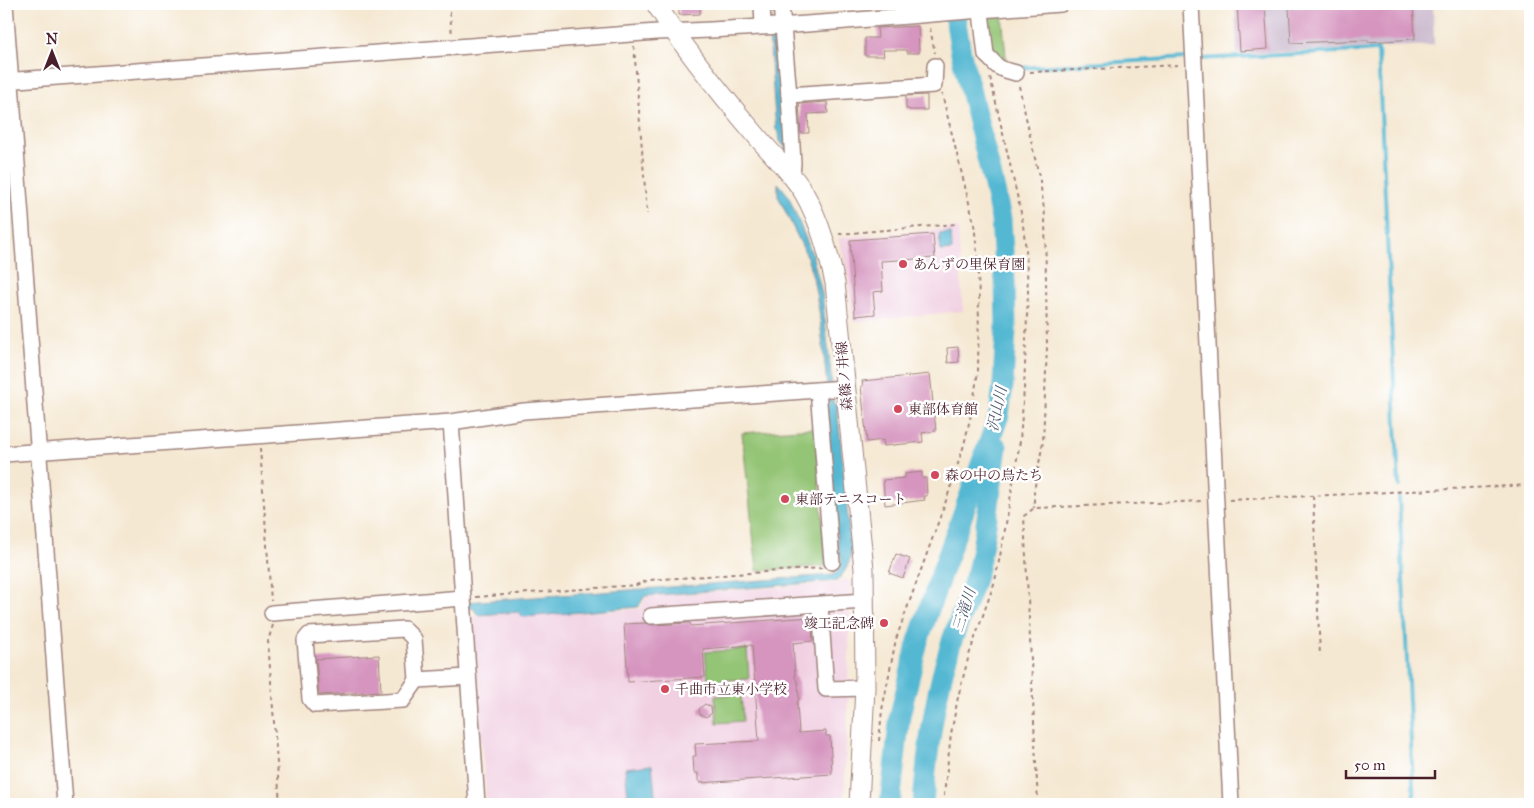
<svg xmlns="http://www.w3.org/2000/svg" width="1534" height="808" viewBox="0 0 1534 808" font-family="'IM FELL Great Primer','Noto Serif JP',serif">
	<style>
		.built { fill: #f1d0e2 }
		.industrial { fill: #cebed0 }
		.green { fill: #94c576; stroke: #6f7250 }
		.water { fill: #54b8d3; stroke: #4f6c7f }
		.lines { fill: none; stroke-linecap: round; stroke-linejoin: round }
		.stream { stroke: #54b8d3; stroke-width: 4 }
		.river { stroke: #54b8d3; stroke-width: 21 }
		.building { fill: #d695bf }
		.minor-casing { stroke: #a0847e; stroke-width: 18 }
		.major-casing { stroke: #a0847e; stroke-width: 21 }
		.path { stroke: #a0847e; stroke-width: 2; stroke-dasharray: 4 4; stroke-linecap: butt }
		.minor { stroke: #fff; stroke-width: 15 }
		.major { stroke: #fff; stroke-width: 19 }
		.poi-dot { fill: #d1495b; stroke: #fff; stroke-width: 2 }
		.labels { text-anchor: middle; stroke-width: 5; stroke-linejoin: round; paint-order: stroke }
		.poi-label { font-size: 14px; fill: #4a1f2b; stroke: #fff; text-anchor: start }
		.street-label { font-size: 14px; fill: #4a1f2b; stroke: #fff }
		.water-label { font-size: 15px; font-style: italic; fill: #4e5c6e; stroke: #fff }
	</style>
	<rect width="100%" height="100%" fill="#fff"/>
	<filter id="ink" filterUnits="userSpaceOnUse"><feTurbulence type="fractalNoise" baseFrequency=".02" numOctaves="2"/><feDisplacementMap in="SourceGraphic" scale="10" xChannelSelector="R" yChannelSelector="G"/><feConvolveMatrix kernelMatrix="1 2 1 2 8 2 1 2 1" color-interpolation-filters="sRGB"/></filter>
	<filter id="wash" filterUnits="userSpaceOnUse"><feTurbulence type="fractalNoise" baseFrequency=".0096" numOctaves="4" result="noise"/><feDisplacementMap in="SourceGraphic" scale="20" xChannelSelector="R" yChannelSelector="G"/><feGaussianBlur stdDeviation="1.12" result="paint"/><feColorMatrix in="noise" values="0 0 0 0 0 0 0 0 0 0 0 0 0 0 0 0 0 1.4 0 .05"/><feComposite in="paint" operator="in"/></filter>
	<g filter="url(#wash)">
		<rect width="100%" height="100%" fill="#f5e8d2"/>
		<g class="built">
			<polygon points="958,228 963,311 853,322 849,284 843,253 838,238"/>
			<polygon points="846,579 851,583 848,680 854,680 853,698 848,698 844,802 792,804 487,804 470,617 519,612 523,617 640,609 646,597 837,583"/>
		</g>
		<polygon class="industrial" points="1235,4 1433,4 1434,45 1237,54"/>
		<g class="green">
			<polygon points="1002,15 1007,67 993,55 987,17"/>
			<polygon points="815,428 826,566 757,571 742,433"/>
			<polygon points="747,649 749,679 708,681 705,652"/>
			<polygon points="741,694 743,721 717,723 715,696"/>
		</g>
		<g class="water">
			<polygon points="769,33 779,33 788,151 780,141 779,132 776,130"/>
			<polygon points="778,183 788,195 812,254 822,294 832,384 827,384 819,310 813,277 806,254 778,196"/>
			<polygon points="951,233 952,250 941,251 939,234"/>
			<path d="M 827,393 L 833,393 L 834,404 L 837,404 L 851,552 C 850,564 845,572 837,581 L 645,596 L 638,607 L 523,617 L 519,612 L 478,615 L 473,608 L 468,609 L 467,602 L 833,575 C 840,571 842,562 841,554 L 839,554 L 824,405 L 829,404 Z"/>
			<polygon points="652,765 656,804 629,804 625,768"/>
		</g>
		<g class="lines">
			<g class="stream">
				<polyline points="1199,59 1378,50 1399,486"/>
				<polyline points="1017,68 1187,58"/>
				<polyline points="1399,497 1414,804"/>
			</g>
			<g class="river">
				<polyline points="890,804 900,715 918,641 945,563 999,415 1003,385 1006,329 1005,282 1001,219 994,186 961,53 953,4"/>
				<path d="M 923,804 C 927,751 934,698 950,647 C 958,620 971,595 978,568 C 987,528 991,487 997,447"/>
			</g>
		</g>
		<g id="blocks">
			<g class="building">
				<polygon points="679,4 700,4 700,14 679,15"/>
				<polygon points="1237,4 1265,4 1268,49 1240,51"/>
				<polygon points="1366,4 1413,4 1415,39 1368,42 1368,40 1291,43 1289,8"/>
				<polygon points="918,26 919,53 907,53 907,50 883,50 884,56 865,56 865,38 878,38 877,28"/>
				<polygon points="927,95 927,110 909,110 909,109 906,109 906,96"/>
				<polygon points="827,102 828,113 808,114 809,133 801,133 799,104"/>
				<polygon points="933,234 935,258 881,261 883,291 873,292 875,314 855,316 850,240"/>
				<polygon points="958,347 959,362 948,363 947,348"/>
				<polygon points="930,374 936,431 922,433 923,442 884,446 883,440 867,442 861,386 863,386 862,381"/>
				<polygon points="922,472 922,478 926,478 927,496 924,496 925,500 885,505 883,480 905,478 905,474"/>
				<polygon points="896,554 910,559 903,578 889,573"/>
				<polygon points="811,617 813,641 793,643 795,677 798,683 799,698 797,704 799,733 826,731 826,736 830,736 832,774 700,783 700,781 698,781 698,773 694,773 693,756 696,756 695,744 759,741 752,645 703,649 705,677 628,682 624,624 645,623 652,625 690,623 691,626"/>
				<polygon points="379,655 381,691 319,695 316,659"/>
				<polygon points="705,704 711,707 712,713 706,717 700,714 699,709"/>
			</g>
		</g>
	</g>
	<g filter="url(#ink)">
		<use href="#blocks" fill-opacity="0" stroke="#a0847e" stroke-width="1"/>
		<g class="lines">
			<defs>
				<g id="minor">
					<polyline points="5,4 65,804"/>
					<polyline points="762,4 763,26"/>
					<polyline points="781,4 789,95 793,163 792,176"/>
					<path d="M 980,4 L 986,55 C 990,58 992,61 996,65 C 1001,70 1009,71 1016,73"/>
					<polyline points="1191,4 1231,804"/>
					<path d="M 4,81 L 657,32 C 792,28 927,13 1061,4"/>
					<polyline points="789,95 934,85 935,66"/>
					<polyline points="818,390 832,562"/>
					<polyline points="451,422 477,804"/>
					<polyline points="4,454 451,422 524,411 845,388"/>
					<polyline points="820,605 826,689 865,688"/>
					<polyline points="272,613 463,598"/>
					<polyline points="651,616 864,601"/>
					<polygon points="404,629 414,639 417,680 403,700 315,705 310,699 305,640 309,635"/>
					<polyline points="417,680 468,677"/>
				</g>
				<path id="major" d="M 656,4 C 685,50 720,93 755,134 C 771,154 791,171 804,193 C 820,221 828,252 835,283 L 864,569 L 865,688 L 859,804"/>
			</defs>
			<use href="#minor" class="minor-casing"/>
			<use href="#major" class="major-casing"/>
			<g class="path">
				<polyline points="449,4 452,35"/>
				<polyline points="930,28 935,53"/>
				<polyline points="634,46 647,214"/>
				<polyline points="1030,72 1180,65"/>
				<polyline points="1019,86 1040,181 1045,216 1047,347 1043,442 1034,491 1034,508"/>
				<polyline points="839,234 956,224"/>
				<polyline points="260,448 271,601"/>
				<polyline points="1313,496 1320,656"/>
				<polyline points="1229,500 1530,485"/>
				<polyline points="476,597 636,585 649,580 822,568"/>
				<polyline points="273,625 268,641 280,804"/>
				<polyline points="879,741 882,710 896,639 947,498 964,445 972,410 978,371 979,297 977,252 974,223 942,94"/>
				<polyline points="943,804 951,734 958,697 969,655 995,581 1003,541 1020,441 1024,389 1028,292 1026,250 1022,217 990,77"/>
				<polyline points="1038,804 1024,516 1034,508 1202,501"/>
			</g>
			<use href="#minor" class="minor"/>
			<use href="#major" class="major"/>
		</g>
	</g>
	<g class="poi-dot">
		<circle cx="903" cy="264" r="5"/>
		<circle cx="898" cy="409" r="5"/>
		<circle cx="935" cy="475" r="5"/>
		<circle cx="785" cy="499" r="5"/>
		<circle cx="884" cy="623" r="5"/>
		<circle cx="665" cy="689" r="5"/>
	</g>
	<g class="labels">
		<g class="poi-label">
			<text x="913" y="269">あんずの里保育園</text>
			<text x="908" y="414">東部体育館</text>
			<text x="945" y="480">森の中の鳥たち</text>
			<text x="795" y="504">東部テニスコート</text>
			<text x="874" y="628" text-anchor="end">竣工記念碑</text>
			<text x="675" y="694">千曲市立東小学校</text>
		</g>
		<g class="street-label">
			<text transform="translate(844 376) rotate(-95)" y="5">森篠ノ井線</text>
		</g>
		<g class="water-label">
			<text transform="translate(997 409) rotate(-78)" y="5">沢山川</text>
			<text transform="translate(964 610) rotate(-72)" y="5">三滝川</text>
		</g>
	</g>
	<rect width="1534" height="808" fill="none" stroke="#fff" stroke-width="20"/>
	<g transform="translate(52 52)" stroke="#ffffff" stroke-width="4" paint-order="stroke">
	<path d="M0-4L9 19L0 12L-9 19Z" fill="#4a1f2b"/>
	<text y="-8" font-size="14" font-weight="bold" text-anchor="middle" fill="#4a1f2b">N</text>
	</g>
	<path d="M1346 770v8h89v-8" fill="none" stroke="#4a1f2b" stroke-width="2.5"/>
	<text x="1354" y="770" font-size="15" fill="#4a1f2b" stroke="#ffffff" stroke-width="4" paint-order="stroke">50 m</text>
</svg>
